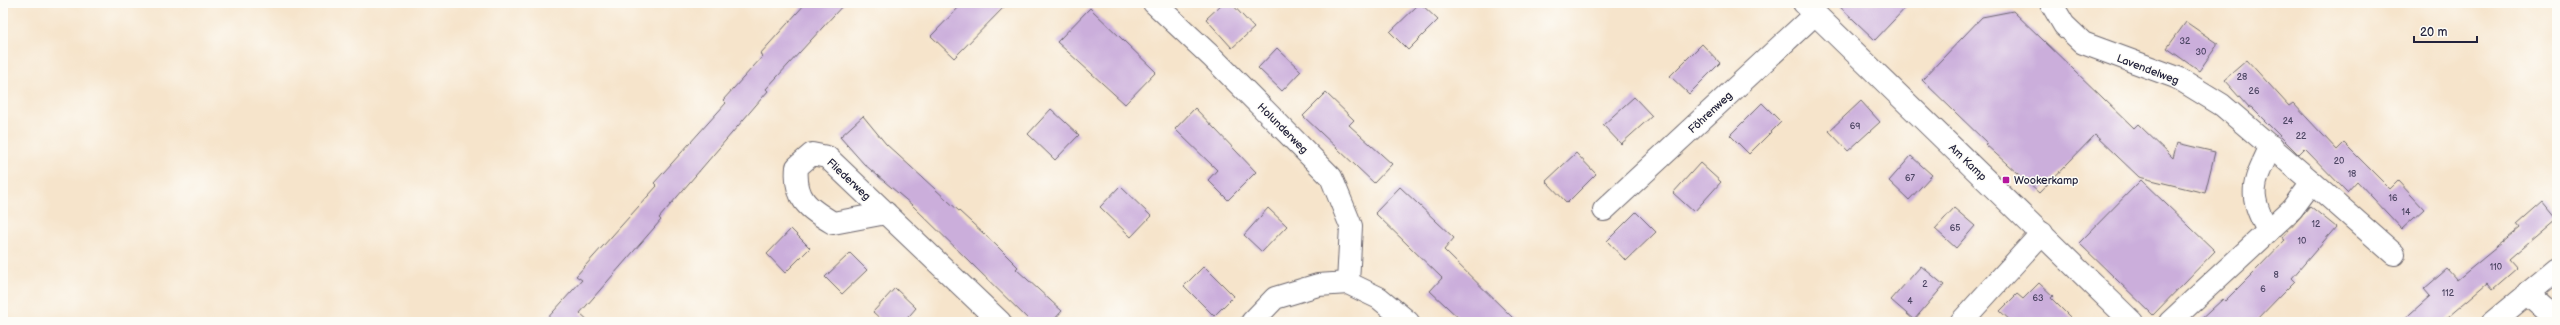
<svg xmlns="http://www.w3.org/2000/svg" width="2560" height="325" viewBox="0 0 2560 325" font-family="'Balsamiq Sans',sans-serif">
	<style>
		.building { fill: #cbaedb }
		.lines { fill: none; stroke-linecap: round; stroke-linejoin: round }
		.minor-casing { stroke: #6c666d; stroke-width: 24 }
		.minor { stroke: #fff; stroke-width: 22 }
		.poi-dot { fill: #b5179e; stroke: #fdfcf7; stroke-width: 1.5 }
		.labels { text-anchor: middle; stroke-width: 3; stroke-linejoin: round; paint-order: stroke }
		.number-label { font-size: 9px; fill: #4c4563 }
		.street-label { font-size: 11px; fill: #22223b; stroke: #fdfcf7 }
		.poi-label { font-size: 11px; fill: #22223b; stroke: #fdfcf7; text-anchor: start }
	</style>
	<rect width="100%" height="100%" fill="#fdfcf7"/>
	<filter id="ink" filterUnits="userSpaceOnUse"><feTurbulence type="fractalNoise" baseFrequency=".025" numOctaves="2"/><feDisplacementMap in="SourceGraphic" scale="8" xChannelSelector="R" yChannelSelector="G"/><feConvolveMatrix kernelMatrix="1 2 1 2 8 2 1 2 1" color-interpolation-filters="sRGB"/></filter>
	<filter id="wash" filterUnits="userSpaceOnUse"><feTurbulence type="fractalNoise" baseFrequency=".012" numOctaves="4" result="noise"/><feDisplacementMap in="SourceGraphic" scale="16" xChannelSelector="R" yChannelSelector="G"/><feGaussianBlur stdDeviation="0.9" result="paint"/><feColorMatrix in="noise" values="0 0 0 0 0 0 0 0 0 0 0 0 0 0 0 0 0 1.4 0 .05"/><feComposite in="paint" operator="in"/></filter>
	<g filter="url(#wash)">
		<rect width="100%" height="100%" fill="#f6e4cb"/>
		<g id="blocks">
			<g class="building">
				<polygon points="806,3 845,3 766,89 768,91 659,218 661,220 580,313 590,322 544,322 582,280 576,276 657,186 654,183 726,103 723,100 763,56 760,54"/>
				<polygon points="963,3 1008,3 954,58 931,36"/>
				<polygon points="1223,3 1231,3 1254,28 1232,48 1206,19"/>
				<polygon points="1420,3 1438,20 1408,50 1390,32"/>
				<polygon points="1836,3 1910,3 1875,40"/>
				<polygon points="1090,8 1156,72 1125,104 1057,42"/>
				<polygon points="2013,11 2134,128 2138,124 2173,158 2177,143 2215,152 2205,193 2139,177 2095,135 2039,193 1985,144 1987,143 1922,80 1982,17"/>
				<polygon points="2186,22 2218,44 2199,71 2167,48"/>
				<polygon points="1702,44 1720,63 1689,94 1670,76"/>
				<polygon points="1277,48 1301,71 1282,91 1258,68"/>
				<polygon points="2247,60 2289,106 2293,103 2337,150 2344,143 2390,189 2398,181 2424,209 2402,229 2357,181 2347,192 2304,148 2298,154 2251,107 2249,108 2224,80"/>
				<polygon points="1326,93 1354,120 1349,125 1392,164 1374,183 1303,116"/>
				<polygon points="1634,97 1652,116 1621,144 1603,125"/>
				<polygon points="1861,101 1880,122 1848,151 1829,131"/>
				<polygon points="1762,103 1781,122 1749,154 1730,135"/>
				<polygon points="1195,108 1256,172 1228,200 1208,180 1217,170 1175,129"/>
				<polygon points="1051,109 1079,135 1055,160 1028,134"/>
				<polygon points="863,116 886,144 996,245 1018,267 1016,269 1062,311 1052,322 1031,322 912,205 864,164 840,137"/>
				<polygon points="1576,153 1596,174 1567,203 1546,181"/>
				<polygon points="1911,156 1932,175 1909,200 1889,181"/>
				<polygon points="1700,163 1721,182 1694,212 1673,193"/>
				<polygon points="2141,180 2215,251 2153,315 2079,243"/>
				<polygon points="1120,186 1151,216 1131,237 1100,207"/>
				<polygon points="1400,187 1454,238 1444,250 1517,322 1463,322 1430,291 1442,278 1375,213"/>
				<polygon points="2543,201 2557,218 2509,259 2517,268 2493,289 2488,283 2442,322 2401,322 2430,296 2424,289 2447,269 2457,280 2520,228 2517,224"/>
				<polygon points="2310,206 2336,227 2292,278 2295,281 2282,294 2255,322 2198,322 2223,299 2225,301 2257,269 2285,240 2282,238"/>
				<polygon points="1268,208 1287,226 1262,252 1244,235"/>
				<polygon points="1954,208 1975,226 1956,248 1935,229"/>
				<polygon points="1636,212 1656,232 1626,261 1607,241"/>
				<polygon points="791,229 810,248 785,273 767,254"/>
				<polygon points="850,253 867,270 842,294 825,277"/>
				<polygon points="1204,266 1234,296 1214,316 1184,286"/>
				<polygon points="1921,266 1944,285 1914,320 1891,300"/>
				<polygon points="2039,283 2053,296 2051,298 2075,322 2012,322 2000,311 2017,294 2023,299"/>
				<polygon points="895,288 916,308 904,322 884,322 873,312"/>
			</g>
		</g>
	</g>
	<g filter="url(#ink)">
		<use href="#blocks" fill-opacity="0" stroke="#6c666d" stroke-width="1"/>
		<g class="lines">
			<defs>
				<g id="minor">
					<polyline points="1154,3 1213,58 1331,177 1351,226 1348,283"/>
					<polyline points="1804,3 2132,322"/>
					<polyline points="2051,3 2064,25 2083,43 2178,78 2222,105 2312,182 2292,209 2170,322"/>
					<polyline points="2312,182 2394,254"/>
					<polyline points="1604,210 1815,14"/>
					<path d="M 886,213 L 833,223 C 808,208 794,199 797,167 L 812,154 L 827,157 L 1000,322"/>
					<path d="M 2268,230 C 2246,193 2254,182 2271,146"/>
					<polyline points="2527,293 2557,320"/>
					<polyline points="1252,322 1275,298 1318,285 1348,283 1379,298 1408,322"/>
					<polyline points="1961,322 2042,233"/>
					<polyline points="2493,322 2557,269"/>
				</g>
			</defs>
			<use href="#minor" class="minor-casing"/>
			<use href="#minor" class="minor"/>
		</g>
	</g>
	<rect class="poi-dot" x="2002" y="176" width="8" height="8" rx="2"/>
	<g class="labels">
		<g class="number-label">
			<text x="2185" y="44">32</text>
			<text x="2201" y="55">30</text>
			<text x="2242" y="80">28</text>
			<text x="2254" y="94">26</text>
			<text x="2288" y="124">24</text>
			<text x="1855" y="129">69</text>
			<text x="2301" y="139">22</text>
			<text x="2339" y="164">20</text>
			<text x="2352" y="177">18</text>
			<text x="1910" y="181">67</text>
			<text x="2393" y="201">16</text>
			<text x="2406" y="215">14</text>
			<text x="2316" y="227">12</text>
			<text x="1955" y="231">65</text>
			<text x="2302" y="244">10</text>
			<text x="2496" y="270">110</text>
			<text x="2276" y="278">8</text>
			<text x="1925" y="287">2</text>
			<text x="2263" y="292">6</text>
			<text x="2448" y="296">112</text>
			<text x="2038" y="301">63</text>
			<text x="1910" y="304">4</text>
		</g>
		<g class="street-label">
			<text transform="translate(2148 69) rotate(21)" y="4">Lavendelweg</text>
			<text transform="translate(1710 112) rotate(-43)" y="4">Föhrenweg</text>
			<text transform="translate(1283 128) rotate(45)" y="4">Holunderweg</text>
			<text transform="translate(1968 162) rotate(44)" y="4">Am Kamp</text>
			<text transform="translate(849 179) rotate(43)" y="4">Fliederweg</text>
		</g>
		<g class="poi-label">
			<text x="2014" y="184">Wookerkamp</text>
		</g>
	</g>
	<rect width="2560" height="325" fill="none" stroke="#fdfcf7" stroke-width="16"/>
	<path d="M2414 36v6h63v-6" fill="none" stroke="#22223b" stroke-width="2"/>
	<text x="2420" y="36" font-size="12" fill="#22223b" stroke="#fdfcf7" stroke-width="3" paint-order="stroke">20 m</text>
</svg>
